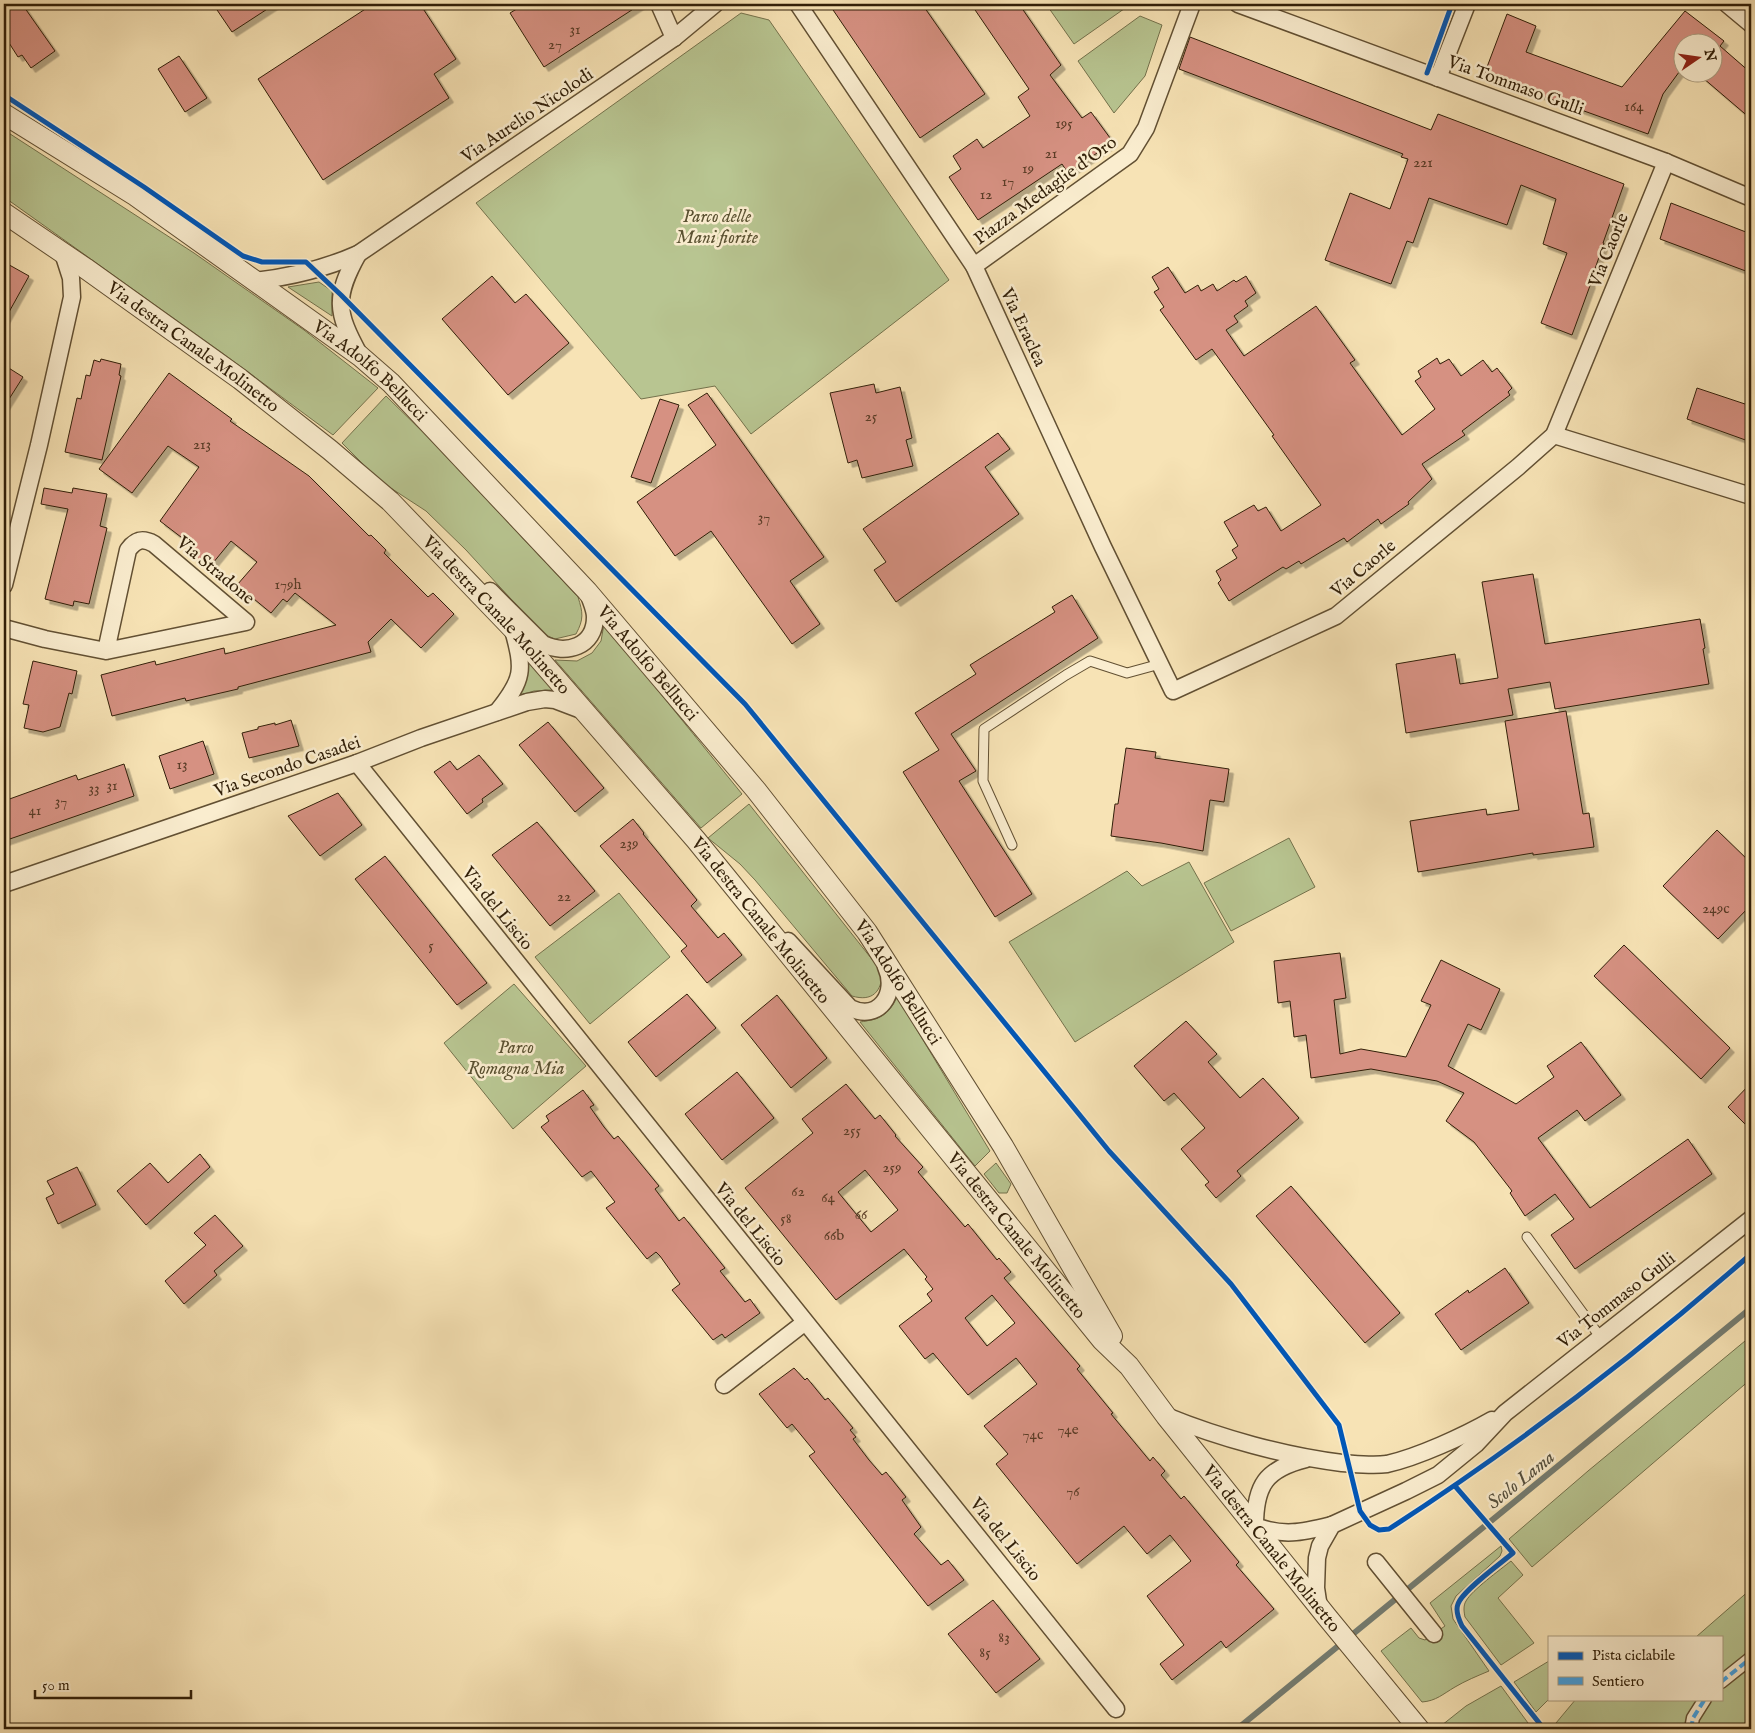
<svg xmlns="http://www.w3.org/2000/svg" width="1755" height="1733" viewBox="0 0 1755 1733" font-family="'IM FELL English',serif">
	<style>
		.green { fill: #b8c591; stroke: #74724c }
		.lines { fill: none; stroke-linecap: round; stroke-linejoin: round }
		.stream { stroke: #757d72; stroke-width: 6 }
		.building { fill: #d69182; stroke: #311f08; fill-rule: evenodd; filter: url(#shadow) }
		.service-casing { stroke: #625033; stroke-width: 11 }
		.pedestrian-casing { stroke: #625033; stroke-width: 15 }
		.minor-casing { stroke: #625033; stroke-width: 19 }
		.tertiary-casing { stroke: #625033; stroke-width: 22 }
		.service { stroke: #faedcf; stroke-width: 9 }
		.pedestrian { stroke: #faedcf; stroke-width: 12 }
		.minor { stroke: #faedcf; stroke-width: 16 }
		.tertiary { stroke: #faedcf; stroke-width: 20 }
		.quiet { stroke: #3ea2e9; stroke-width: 4; stroke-dasharray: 8 4; stroke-linecap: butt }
		.cycleway-casing { stroke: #faedcf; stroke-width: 8 }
		.cycleway { stroke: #0057b8; stroke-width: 5 }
		.labels { text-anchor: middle; stroke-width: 5; stroke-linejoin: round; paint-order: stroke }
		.number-label { font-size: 15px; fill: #5a3c26 }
		.street-label { font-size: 18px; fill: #311f08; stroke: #faedcf }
		.park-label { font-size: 18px; font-style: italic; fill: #5a5131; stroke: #faedcf }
		.water-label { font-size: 19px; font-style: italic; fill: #534e3d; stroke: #faedcf }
	</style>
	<defs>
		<filter id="shadow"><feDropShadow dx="4.5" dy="4.5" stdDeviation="0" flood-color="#0004"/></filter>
	</defs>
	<rect width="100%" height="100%" fill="#f7e3b5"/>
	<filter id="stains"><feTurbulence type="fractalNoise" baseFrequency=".004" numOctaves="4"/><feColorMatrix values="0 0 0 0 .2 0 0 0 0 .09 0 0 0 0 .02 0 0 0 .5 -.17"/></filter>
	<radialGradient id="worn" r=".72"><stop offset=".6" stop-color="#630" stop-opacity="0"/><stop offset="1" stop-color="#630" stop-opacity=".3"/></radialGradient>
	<g class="green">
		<polygon points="1046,4 1131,4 1074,44"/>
		<polygon points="741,13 769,20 949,280 751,434 715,386 641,399 476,203"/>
		<polygon points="1140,16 1162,25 1145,76 1114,113 1078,61"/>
		<polygon points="4,130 194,253 304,330 378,388 333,435 221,352 4,197"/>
		<polygon points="319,282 332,291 332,316 288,287"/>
		<path d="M 386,396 L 428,437 L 578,597 C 583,613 584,619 576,634 L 555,639 L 543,634 L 466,550 L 426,511 L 380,481 L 342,443 Z"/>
		<polygon points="604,624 742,794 701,828 555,660 577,661 592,653 601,641"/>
		<polygon points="527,660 553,690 534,691 517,696"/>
		<path d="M 749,804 L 882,972 C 882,992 872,1002 852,996 L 755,880 L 740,864 L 708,838 Z"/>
		<polygon points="1289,838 1315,887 1231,931 1204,883"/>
		<polygon points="1189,862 1234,942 1075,1042 1009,942 1127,871 1142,886"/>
		<polygon points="619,893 670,957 590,1024 535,957"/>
		<polygon points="514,984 586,1066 513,1129 444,1043"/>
		<path d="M 897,997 L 990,1151 L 975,1166 L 860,1022 C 880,1019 888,1016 897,997 Z"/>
		<polygon points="996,1163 1011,1184 1007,1193 999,1193 984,1174"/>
		<polygon points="1751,1336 1751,1379 1532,1567 1509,1539 1588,1471"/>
		<path d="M 1501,1546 L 1502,1551 L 1500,1556 L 1456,1596 L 1451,1606 L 1453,1619 L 1489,1671 C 1477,1676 1465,1681 1455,1687 C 1443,1694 1436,1701 1422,1702 L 1381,1651 L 1411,1628 L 1419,1638 L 1425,1640 L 1445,1626 L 1430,1603 Z"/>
		<path d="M 1511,1561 L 1523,1575 L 1498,1598 L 1534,1643 L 1501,1665 L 1465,1617 C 1464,1612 1463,1606 1466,1601 C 1472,1590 1500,1570 1511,1561 Z"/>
		<polygon points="1751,1589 1751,1729 1551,1729 1576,1699 1721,1699 1721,1637 1696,1637"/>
		<polygon points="1549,1661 1549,1699 1536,1712 1514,1682"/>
		<polygon points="1501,1686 1528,1723 1524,1729 1437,1729 1466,1706"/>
	</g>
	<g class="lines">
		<polyline class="stream" points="1237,1729 1751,1308"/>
	</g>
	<g class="building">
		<polygon points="4,4 22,4 55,51 31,68 22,55 18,57 4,35"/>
		<polygon points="213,4 275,4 232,32"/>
		<polygon points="373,4 420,4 456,59 434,74 449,98 323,180 258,79"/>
		<polygon points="525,4 641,4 544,67 510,13"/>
		<polygon points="829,4 922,4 985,94 920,138"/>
		<polygon points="971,4 1019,4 1061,65 1050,75 1082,118 1091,112 1113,142 1068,173 1062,164 978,220 949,177 961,169 953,156 977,139 983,148 1030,116 1018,97 1029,89"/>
		<polygon points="1685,11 1724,41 1720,46 1751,73 1751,119 1696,72 1712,72 1712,42 1682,42 1682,68 1663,94 1648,134 1484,75 1507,14 1536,26 1526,52 1622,87"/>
		<polygon points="1190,37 1431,130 1438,114 1624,184 1603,243 1604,243 1590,283 1591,283 1572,335 1541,323 1567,253 1543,244 1556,199 1521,185 1507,225 1429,198 1413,243 1407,241 1391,284 1325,260 1350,193 1390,209 1408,159 1401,157 1403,154 1179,69"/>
		<polygon points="179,56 207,98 185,112 158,69"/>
		<polygon points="1671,203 1751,234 1751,273 1660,239"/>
		<polygon points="4,262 29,276 4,321"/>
		<polygon points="1168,267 1185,293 1198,285 1201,291 1213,284 1217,291 1234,280 1236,282 1246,276 1256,293 1245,301 1248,306 1234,316 1238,322 1226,330 1244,356 1316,306 1355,360 1350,363 1402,435 1435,409 1415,381 1421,377 1418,371 1437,358 1440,364 1449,359 1461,376 1483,360 1492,372 1497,368 1512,388 1508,392 1510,395 1462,431 1465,435 1422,464 1432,479 1408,502 1409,504 1381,524 1378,519 1347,542 1344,538 1301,564 1299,561 1286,569 1283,567 1229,601 1218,583 1221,580 1216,571 1237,558 1232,550 1238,546 1224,522 1254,505 1258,511 1266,507 1281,531 1321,505 1272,436 1274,435 1212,349 1196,360 1160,310 1164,307 1154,292 1159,289 1152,277"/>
		<polygon points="492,276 515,303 526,294 569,343 508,395 442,319"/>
		<polygon points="101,359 121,364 119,375 121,376 102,460 65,452 77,398 81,399 86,375 90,376 94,360 100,362"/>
		<polygon points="4,365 23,377 4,407"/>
		<polygon points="169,373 232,419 230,421 309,476 369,536 371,535 386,550 384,553 428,597 433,593 454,614 421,648 391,619 368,642 371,652 238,687 238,689 186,701 185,698 112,716 101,675 155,661 156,665 224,648 225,654 336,625 295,593 287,602 283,599 271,613 237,585 257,562 231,541 208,569 188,553 194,547 160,521 199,467 168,446 132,493 99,469"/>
		<polygon points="874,384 876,393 900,387 912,438 906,440 913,466 862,478 857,460 848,463 830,393"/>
		<polygon points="1697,388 1751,406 1751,442 1687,419"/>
		<polygon points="707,393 824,557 790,581 820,624 792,644 711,531 675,556 637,502 716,445 688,405"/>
		<polygon points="660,399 679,405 651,483 631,477"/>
		<polygon points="998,433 1010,449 985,467 1019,514 896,602 874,570 886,562 863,529"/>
		<polygon points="44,488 72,493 73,488 107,494 100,526 107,528 89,604 74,601 73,606 45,599 68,509 41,504"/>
		<polygon points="1533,574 1545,644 1700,619 1705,648 1703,649 1709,684 1555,709 1550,682 1508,689 1513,715 1406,733 1396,664 1455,654 1460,684 1498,678 1482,582"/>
		<polygon points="1072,595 1098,638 951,734 976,771 959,781 1032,894 995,917 903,772 939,750 915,713 976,674 970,665 1055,612 1052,607"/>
		<polygon points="33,661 77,671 72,694 69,693 60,727 43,732 24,728 29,705 23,704"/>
		<polygon points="1566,711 1583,814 1589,813 1594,847 1533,855 1533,853 1418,872 1410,821 1486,809 1487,815 1519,810 1505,721"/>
		<polygon points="291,720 299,746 249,758 242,733 258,729 258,727 275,723 275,725"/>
		<polygon points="548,722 604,788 575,812 519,745"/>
		<polygon points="203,741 214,774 170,789 159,756"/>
		<polygon points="1126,748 1156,752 1155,758 1229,769 1224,802 1210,800 1203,851 1161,843 1111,836 1115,804 1118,804"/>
		<polygon points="479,755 503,784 482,799 483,802 467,814 434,772 450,761 457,770"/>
		<polygon points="124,764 134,796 4,841 4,801 76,775 78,780"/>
		<polygon points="338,793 362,825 320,856 288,816"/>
		<polygon points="633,819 644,833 643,834 697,900 691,906 718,938 724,933 742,955 707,983 681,951 687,946 600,846"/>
		<polygon points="537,822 595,891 550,926 492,855"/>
		<polygon points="1717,830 1751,863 1751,905 1718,939 1663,886"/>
		<polygon points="385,856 487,983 457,1005 355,879"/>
		<polygon points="1624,945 1730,1048 1701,1079 1594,976"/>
		<polygon points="1340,953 1346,998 1334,1000 1340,1054 1361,1049 1406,1057 1431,1005 1421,1001 1441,960 1500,989 1481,1030 1468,1024 1448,1066 1516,1104 1554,1077 1547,1066 1581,1042 1621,1095 1585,1121 1577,1110 1538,1138 1590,1208 1688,1139 1712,1174 1575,1269 1551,1235 1574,1219 1555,1194 1525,1216 1510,1193 1512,1191 1474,1142 1446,1121 1464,1093 1437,1081 1371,1069 1311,1078 1306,1035 1294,1037 1290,1001 1278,1003 1274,961"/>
		<polygon points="687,994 716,1028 656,1077 628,1042"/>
		<polygon points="777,995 827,1058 791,1088 741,1025"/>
		<polygon points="1186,1021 1217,1054 1208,1062 1240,1098 1263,1078 1299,1118 1237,1171 1241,1176 1216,1198 1205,1185 1209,1182 1181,1149 1205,1128 1174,1093 1164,1101 1134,1066"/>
		<polygon points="737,1072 774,1118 722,1160 685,1114"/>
		<polygon points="1751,1083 1751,1130 1728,1107"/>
		<path d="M 846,1084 L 875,1119 L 880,1115 L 896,1135 L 895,1136 L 923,1167 L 918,1172 L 965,1227 L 968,1224 L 997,1260 L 999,1258 L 1011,1272 L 1004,1278 L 1080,1366 L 1077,1369 L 1113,1413 L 1111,1414 L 1150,1461 L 1153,1457 L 1165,1471 L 1161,1475 L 1181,1499 L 1184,1496 L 1239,1562 L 1236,1565 L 1274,1609 L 1226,1648 L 1221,1641 L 1172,1680 L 1160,1664 L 1184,1645 L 1147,1596 L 1191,1561 L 1170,1535 L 1147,1554 L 1124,1526 L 1077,1564 L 996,1464 L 1008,1454 L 984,1426 L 1037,1384 L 1016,1358 L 968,1395 L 933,1353 L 925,1359 L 899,1326 L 932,1301 L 927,1294 L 933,1289 L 925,1279 L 927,1277 L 904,1249 L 836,1300 L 745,1188 L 813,1133 L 802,1119 ZM 865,1170 L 898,1210 L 871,1232 L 838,1192 ZM 992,1295 L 1015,1323 L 987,1346 L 965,1318 Z"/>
		<polygon points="583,1090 594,1105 590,1107 604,1127 614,1139 618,1136 659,1186 655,1189 679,1221 684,1217 725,1268 720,1271 745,1302 750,1299 760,1313 725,1338 722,1334 713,1340 672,1290 680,1284 660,1256 656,1252 647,1259 606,1208 615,1202 591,1171 582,1177 541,1127 549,1121 546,1116"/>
		<polygon points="200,1154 210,1167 146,1225 117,1191 150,1163 168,1183"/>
		<polygon points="77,1167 96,1205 58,1224 46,1198 54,1194 47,1181"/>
		<polygon points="1291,1186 1400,1313 1365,1343 1256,1216"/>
		<polygon points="215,1215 243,1246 214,1271 217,1275 184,1304 165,1281 206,1245 194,1233"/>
		<polygon points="1505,1268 1529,1303 1461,1350 1435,1314 1468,1290 1469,1293"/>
		<polygon points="794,1368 805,1380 807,1378 825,1400 828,1398 853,1428 850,1430 856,1437 853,1439 869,1460 882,1475 886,1472 906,1497 902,1500 921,1527 914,1534 941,1565 948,1560 964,1580 928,1606 809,1456 815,1452 792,1424 787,1428 759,1394"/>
		<polygon points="993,1600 1040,1659 996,1693 948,1634"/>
	</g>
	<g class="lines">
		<defs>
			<g id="service">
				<polyline points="1012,845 983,781 984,729 1066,675 1090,661 1127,673 1160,664"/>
				<polyline points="1527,1237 1601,1338"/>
			</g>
			<g id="pedestrian">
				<polyline points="1721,1682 1751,1658"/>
				<polyline points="1691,1729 1693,1718 1705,1699"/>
			</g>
			<g id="minor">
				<polyline points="659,4 674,38"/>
				<polyline points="798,4 974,266 1103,547 1173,691 1336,616 1518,467 1554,435 1666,162"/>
				<polyline points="1238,4 1666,162 1751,198"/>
				<polyline points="1727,4 1751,24"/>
				<polyline points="1438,78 1467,4"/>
				<path d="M 358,254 C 334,297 336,312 359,354"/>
				<polyline points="974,266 1130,154 1146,128 1192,4"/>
				<path d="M 254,281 C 291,277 324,269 358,254 L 674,38 L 715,4"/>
				<polyline points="1554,435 1751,496"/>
				<polyline points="4,585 39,445 72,297 71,278 63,253"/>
				<path d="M 490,591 L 543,644 C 566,655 595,647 595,617 C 595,609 591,602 589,595"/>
				<path d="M 4,628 L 45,639 L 106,651 L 246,622 L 154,544 C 143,538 136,539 128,550 L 106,651"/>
				<path d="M 497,712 C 524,679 524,670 513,630"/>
				<polyline points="357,763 1116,1709"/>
				<polyline points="4,884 357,763 421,738 527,702 545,699 555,700 584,711"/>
				<path d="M 788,941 L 850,1008 C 879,1022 898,993 886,967"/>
				<polyline points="724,1385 804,1323"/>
				<path d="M 1166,1416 C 1220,1438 1285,1456 1342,1463 C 1357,1464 1372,1466 1387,1464 C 1418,1457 1464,1436 1492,1420"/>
				<path d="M 1306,1459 C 1266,1469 1255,1485 1255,1526 C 1284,1537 1303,1532 1332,1525"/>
				<polyline points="1376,1562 1434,1634"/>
				<polyline points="1319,1608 1316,1588 1317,1558 1320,1546 1332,1525 1406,1491 1438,1475 1476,1444 1505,1413 1751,1219"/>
			</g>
			<g id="tertiary">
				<path id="s1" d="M 4,114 L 136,196 L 360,356 L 391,383 L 587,591 L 756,790 L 867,932 L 1003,1146 L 1112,1336"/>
				<path id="s2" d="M 4,213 L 85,268 L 240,379 L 330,450 L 390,501 L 513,629 L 696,840 L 1102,1340 L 1129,1366 L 1166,1416 L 1327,1617 L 1419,1729"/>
			</g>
		</defs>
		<use href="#service" class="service-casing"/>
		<use href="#pedestrian" class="pedestrian-casing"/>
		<use href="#minor" class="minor-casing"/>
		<use href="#tertiary" class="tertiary-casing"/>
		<use href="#service" class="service"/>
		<use href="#pedestrian" class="pedestrian"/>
		<use href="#minor" class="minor"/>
		<use href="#tertiary" class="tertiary"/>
		<g class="quiet">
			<polyline points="1721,1682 1751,1658"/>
			<polyline points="1691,1729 1693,1718 1705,1699"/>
		</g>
		<defs>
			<g id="cycleway">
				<polyline points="1427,73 1452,4"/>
				<path d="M 4,95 L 144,187 L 243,256 L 262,262 L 306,262 L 341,295 L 745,704 L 1109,1151 L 1231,1284 L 1339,1425 L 1360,1511 L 1370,1525 L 1379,1530 L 1389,1529 C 1516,1447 1637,1354 1751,1254"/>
				<path d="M 1455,1486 L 1513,1553 C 1501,1563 1462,1591 1458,1604 C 1455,1611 1459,1620 1462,1626 L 1544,1729"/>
			</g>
		</defs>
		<use href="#cycleway" class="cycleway-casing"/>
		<use href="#cycleway" class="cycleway"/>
	</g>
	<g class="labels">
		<g class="number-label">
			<text x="575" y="34">31</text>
			<text x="555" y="49">27</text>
			<text x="1634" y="111">164</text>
			<text x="1064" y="128">195</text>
			<text x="1051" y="158">21</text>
			<text x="1423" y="167">221</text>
			<text x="1028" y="173">19</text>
			<text x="1008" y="186">17</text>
			<text x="986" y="199">12</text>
			<text x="871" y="421">25</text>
			<text x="202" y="449">213</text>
			<text x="764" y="522">37</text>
			<text x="288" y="589">179h</text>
			<text x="182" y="769">13</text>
			<text x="112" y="790">31</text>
			<text x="94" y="793">33</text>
			<text x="61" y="806">37</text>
			<text x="35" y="815">41</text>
			<text x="629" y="848">239</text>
			<text x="564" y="901">22</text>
			<text x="1716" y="913">249c</text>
			<text x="431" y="950">5</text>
			<text x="852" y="1135">255</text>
			<text x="892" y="1172">259</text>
			<text x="798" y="1196">62</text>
			<text x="828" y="1202">64</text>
			<text x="861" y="1219">66</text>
			<text x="786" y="1223">58</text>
			<text x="834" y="1240">66b</text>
			<text x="1068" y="1434">74e</text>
			<text x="1033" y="1439">74c</text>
			<text x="1073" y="1496">76</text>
			<text x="1004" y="1642">83</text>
			<text x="985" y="1657">85</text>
		</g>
		<g class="street-label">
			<text transform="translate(1516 85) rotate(20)" y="6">Via Tommaso Gulli</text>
			<text transform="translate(527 115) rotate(-34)" y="6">Via Aurelio Nicolodi</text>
			<text transform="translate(1045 190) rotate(-36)" y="6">Piazza Medaglie d'Oro</text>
			<text transform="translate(1608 250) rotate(-68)" y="6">Via Caorle</text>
			<text transform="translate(1024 327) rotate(65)" y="6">Via Eraclea</text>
			<text dy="6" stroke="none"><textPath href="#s2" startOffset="232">Via destra Canale Molinetto</textPath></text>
			<text dy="6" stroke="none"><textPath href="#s1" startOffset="448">Via Adolfo Bellucci</textPath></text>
			<text transform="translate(1363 568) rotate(-40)" y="6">Via Caorle</text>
			<text transform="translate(216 570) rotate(40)" y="6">Via Stradone</text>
			<text dy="6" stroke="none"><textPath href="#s2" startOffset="638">Via destra Canale Molinetto</textPath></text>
			<text dy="6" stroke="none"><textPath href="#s1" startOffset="852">Via Adolfo Bellucci</textPath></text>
			<text transform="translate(287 766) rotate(-19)" y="6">Via Secondo Casadei</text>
			<text transform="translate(498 908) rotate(51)" y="6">Via del Liscio</text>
			<text dy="6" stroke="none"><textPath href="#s2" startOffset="1042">Via destra Canale Molinetto</textPath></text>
			<text dy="6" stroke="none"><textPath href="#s1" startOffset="1258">Via Adolfo Bellucci</textPath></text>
			<text transform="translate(751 1224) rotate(51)" y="6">Via del Liscio</text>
			<text dy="6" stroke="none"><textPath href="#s2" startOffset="1448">Via destra Canale Molinetto</textPath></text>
			<text transform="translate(1616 1300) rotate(-38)" y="6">Via Tommaso Gulli</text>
			<text transform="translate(1006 1539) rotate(51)" y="6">Via del Liscio</text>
			<text dy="6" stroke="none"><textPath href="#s2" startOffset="1852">Via destra Canale Molinetto</textPath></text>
		</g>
		<g class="park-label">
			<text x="717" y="222">Parco delle<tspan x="717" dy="21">Mani fiorite</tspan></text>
			<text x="516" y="1053">Parco<tspan x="516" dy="21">Romagna Mia</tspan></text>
		</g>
		<g class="water-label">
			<text transform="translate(1520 1479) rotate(-39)" y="7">Scolo Lama</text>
		</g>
	</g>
	<rect width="1755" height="1733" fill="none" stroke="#f7e3b5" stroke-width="20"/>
	<rect x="5" y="5" width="1745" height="1723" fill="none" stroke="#311f08" stroke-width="2.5"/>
	<rect x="10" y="10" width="1735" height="1713" fill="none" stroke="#311f08"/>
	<rect x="1548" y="1636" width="175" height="65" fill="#faedcf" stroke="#aa9b7f"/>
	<rect x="1558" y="1652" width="25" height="8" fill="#0057b8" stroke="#aa9b7f"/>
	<text x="1592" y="1660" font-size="15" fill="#311f08">Pista ciclabile</text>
	<rect x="1558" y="1677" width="25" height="8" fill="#3ea2e9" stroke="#aa9b7f"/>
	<text x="1592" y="1686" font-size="15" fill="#311f08">Sentiero</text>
	<g transform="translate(1698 58) rotate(77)"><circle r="24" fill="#faedcf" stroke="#aa9b7f"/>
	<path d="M0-4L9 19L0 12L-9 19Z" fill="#8f2418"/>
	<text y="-8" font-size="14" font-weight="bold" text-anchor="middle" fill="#311f08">N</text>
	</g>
	<path d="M35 1690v8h156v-8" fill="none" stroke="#311f08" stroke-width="2.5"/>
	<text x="42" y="1690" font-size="15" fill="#311f08" stroke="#faedcf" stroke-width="4" paint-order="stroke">50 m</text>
	<rect width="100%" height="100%" filter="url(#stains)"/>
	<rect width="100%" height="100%" fill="url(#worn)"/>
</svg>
